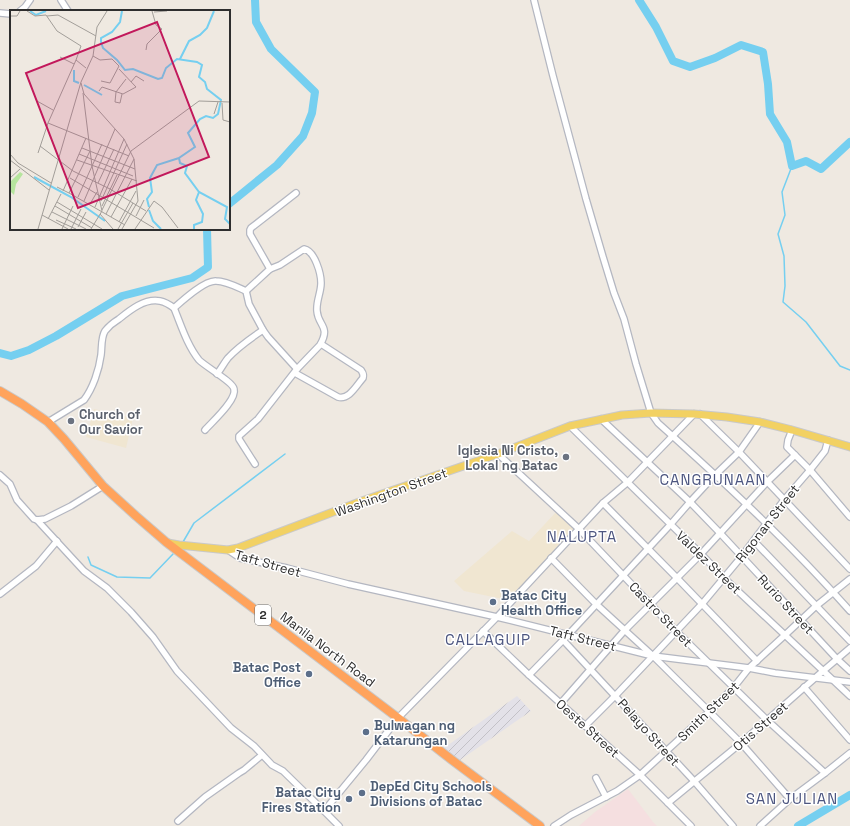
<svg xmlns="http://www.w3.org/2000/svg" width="850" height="826" viewBox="0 0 850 826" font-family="'Space Grotesk',sans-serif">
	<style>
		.industrial { fill: url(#industrial-furrows) }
		.education { fill: #f0e6d1 }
		.medical { fill: #f5dfe0 }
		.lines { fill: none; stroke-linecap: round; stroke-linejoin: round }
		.stream { stroke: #75cff0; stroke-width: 1.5 }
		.river { stroke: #75cff0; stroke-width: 8 }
		.minor-casing { stroke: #b4b7c1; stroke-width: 8 }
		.major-casing { stroke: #c9c9c9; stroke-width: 9 }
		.highway-casing { stroke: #c9c9c9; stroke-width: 10 }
		.minor { stroke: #fff; stroke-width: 5.5 }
		.major { stroke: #f2d163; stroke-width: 7 }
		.highway { stroke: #ffa35c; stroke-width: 8 }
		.worship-dot { fill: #6b7280; stroke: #fff; stroke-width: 1.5 }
		.service-dot { fill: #5c6f8a; stroke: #fff; stroke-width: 1.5 }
		.labels { text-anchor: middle; stroke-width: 3; stroke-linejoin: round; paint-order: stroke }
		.shield { fill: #fff; stroke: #6d6d6d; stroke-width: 1 }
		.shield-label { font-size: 12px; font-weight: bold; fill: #2e2e2e }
		.worship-label { font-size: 13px; font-weight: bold; fill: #5b616d; stroke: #fff; text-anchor: start }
		.street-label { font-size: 13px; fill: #2e2e2e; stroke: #fff }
		.service-label { font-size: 13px; font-weight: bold; fill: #4e5e75; stroke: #fff; text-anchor: start }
		.quarter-label { font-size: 15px; letter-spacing: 1px; fill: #4d5680; stroke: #fff }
		.inset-river { fill: none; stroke: #75cff0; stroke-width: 2 }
		.inset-road { fill: none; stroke: #a29e99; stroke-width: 1 }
		.view { fill: #c2185b; fill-opacity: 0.15; stroke: #c2185b; stroke-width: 2 }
		.inset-edge { fill: none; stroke: #2e2e2e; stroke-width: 2 }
	</style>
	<defs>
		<pattern id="industrial-furrows" width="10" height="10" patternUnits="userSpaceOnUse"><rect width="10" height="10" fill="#e3e1e8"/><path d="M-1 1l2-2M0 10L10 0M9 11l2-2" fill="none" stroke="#c3c1c7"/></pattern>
	</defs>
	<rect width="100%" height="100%" fill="#efe9e1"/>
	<polygon class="industrial" points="517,696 531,711 460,760 444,748"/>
	<g class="education">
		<polygon points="94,409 133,418 126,448 86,437"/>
		<polygon points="557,511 575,529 508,600 464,591 454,581 512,531 529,541"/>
	</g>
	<polygon class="medical" points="628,789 653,822 657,826 579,826 595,812"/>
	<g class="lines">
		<g class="stream">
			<polyline points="792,166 782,192 785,215 778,234 784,256 785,286 783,302 806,322 840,366 850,370"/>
			<polyline points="183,542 194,523 285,454"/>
			<polyline points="88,557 91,565 117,577 150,578 173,554"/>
		</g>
		<g class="river">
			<polyline points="639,0 656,27 673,61 690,67 715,58 741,45 763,52 768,84 770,114 787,142 792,166 806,161 821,169 850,142"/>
			<polyline points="229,204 277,165 303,136 312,113 315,92 271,49 256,22 255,0"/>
			<polyline points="0,353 11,356 29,350 56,336 122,296 192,278 208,267 207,229"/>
			<polyline points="798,826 850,795"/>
		</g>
		<defs>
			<g id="minor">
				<polyline points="61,0 68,11"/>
				<path d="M 534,0 L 553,76 L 586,199 L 603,257 L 614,293 L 624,319 L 636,364 L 651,413 L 658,423 C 725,483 791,544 850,611"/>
				<polyline points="20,11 25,7 30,0"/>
				<polyline points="0,13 11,14"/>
				<polyline points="270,269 250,234 250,230 251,228 296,193"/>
				<polyline points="246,291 249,304 263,330 268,337 297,369"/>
				<path d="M 174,308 C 183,300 205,280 216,281 C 226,281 237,287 246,291 L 270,269 L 280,265 L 304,249 C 315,251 321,274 321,283 C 321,293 316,301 317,311 C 318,326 331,326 320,345 L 297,369 L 258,419 L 239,436 L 239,439 L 255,464"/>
				<path d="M 295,373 L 338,397 C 349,400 356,386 363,378 C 364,374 363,373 361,370 L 321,344"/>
				<path d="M 217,374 C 221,369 224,363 228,358 C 238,347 251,338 263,330"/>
				<polyline points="700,414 739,452 850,569"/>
				<polyline points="601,419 690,502 720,533 837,659 850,671"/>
				<path d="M 48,422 L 84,400 C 93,388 99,370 101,355 C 102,347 101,337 105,331 C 109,326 114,322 119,319 C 130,310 145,298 160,301 C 165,302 170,305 174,308 C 181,325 187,345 199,360 C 206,367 233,382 234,389 C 237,400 212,422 205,430"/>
				<polyline points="570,426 701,554 724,578 850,696"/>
				<polyline points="792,430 788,440 787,447 810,470 850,517"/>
				<polyline points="498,454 579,529 676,631 767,720 825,773"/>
				<polyline points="0,475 10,484 17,500 34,519 37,520 45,519 71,506 103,486"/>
				<polyline points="603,503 677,578 757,661"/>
				<polyline points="37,520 84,571 107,588 131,612 153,637 177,671 231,728 254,746 272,765 283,771 324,811"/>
				<polyline points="754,541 850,641"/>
				<polyline points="228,550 240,558 249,560 287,568 348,584 497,617 653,656 749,668 775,673 850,682"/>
				<polyline points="551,558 596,604 653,656 741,743 790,799"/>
				<polyline points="0,594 36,566 57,541"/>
				<polyline points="483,631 529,675 640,775 691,826"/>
				<polyline points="563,640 694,781 733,826"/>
				<polyline points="529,675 568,635 670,525 690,502 715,475 739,452 760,422"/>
				<polyline points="804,687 850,740"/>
				<polyline points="561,703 624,631 701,554 767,482 795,455"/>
				<polyline points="585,726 615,696 702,604 742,556 784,500 810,470 825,451 828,440"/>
				<polyline points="596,778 606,797"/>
				<polyline points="668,803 741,743 823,671 850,648"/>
				<polyline points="178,821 205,797 239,773 244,770 262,755"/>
				<polyline points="339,826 324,811 366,760 398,718 497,617 603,503 628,482 694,414"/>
				<polyline points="554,826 571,815 617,791 640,775 709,712 734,687 749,668 785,635 816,606 850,579"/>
				<polyline points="760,826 790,799 825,773 850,753"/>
			</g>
			<polyline id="major" points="168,543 179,545 228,550 238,548 362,501 498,454 570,426 622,415 651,413 694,414 727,417 760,422 792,430 850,447"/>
			<polyline id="highway" points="0,391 22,404 48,422 64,439 103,486 136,516 166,542 398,718 452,760 540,826"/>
		</defs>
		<use href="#minor" class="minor-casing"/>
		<use href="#major" class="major-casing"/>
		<use href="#highway" class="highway-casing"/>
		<use href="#minor" class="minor"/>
		<use href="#major" class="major"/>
		<use href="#highway" class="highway"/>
	</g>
	<g class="worship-dot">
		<circle cx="71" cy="421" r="4"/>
		<circle cx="566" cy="457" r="4"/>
	</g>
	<g class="service-dot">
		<circle cx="493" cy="602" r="4"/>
		<circle cx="309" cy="674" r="4"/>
		<circle cx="366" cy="732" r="4"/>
		<circle cx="362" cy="793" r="4"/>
		<circle cx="349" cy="799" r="4"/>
	</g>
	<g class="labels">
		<rect class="shield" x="255" y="605" width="16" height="20" rx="3"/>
		<g class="shield-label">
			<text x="263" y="619">2</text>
		</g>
		<g class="worship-label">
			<text x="79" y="419">Church of<tspan x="79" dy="15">Our Savior</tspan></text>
			<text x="558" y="455" text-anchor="end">Iglesia Ni Cristo,<tspan x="558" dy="15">Lokal ng Batac</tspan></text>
		</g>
		<g class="street-label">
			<text transform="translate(391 492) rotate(-20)" y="5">Washington Street</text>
			<text transform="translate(767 523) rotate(-52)" y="5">Rigonan Street</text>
			<text transform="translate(709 562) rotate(44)" y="5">Valdez Street</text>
			<text transform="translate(268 563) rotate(16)" y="5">Taft Street</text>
			<text transform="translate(786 604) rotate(47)" y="5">Rurio Street</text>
			<text transform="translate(661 614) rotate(46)" y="5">Castro Street</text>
			<text transform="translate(583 638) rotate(14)" y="5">Taft Street</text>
			<text transform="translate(328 649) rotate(37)" y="5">Manila North Road</text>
			<text transform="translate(708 711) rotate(-44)" y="5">Smith Street</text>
			<text transform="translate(760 726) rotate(-41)" y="5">Otis Street</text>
			<text transform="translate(588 728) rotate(42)" y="5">Oeste Street</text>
			<text transform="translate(649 732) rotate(48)" y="5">Pelayo Street</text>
		</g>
		<g class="service-label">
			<text x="501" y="600">Batac City<tspan x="501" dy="15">Health Office</tspan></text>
			<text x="301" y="672" text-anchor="end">Batac Post<tspan x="301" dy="15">Office</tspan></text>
			<text x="374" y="730">Bulwagan ng<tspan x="374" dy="15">Katarungan</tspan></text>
			<text x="370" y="791">DepEd City Schools<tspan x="370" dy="15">Divisions of Batac</tspan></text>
			<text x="341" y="797" text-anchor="end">Batac City<tspan x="341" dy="15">Fires Station</tspan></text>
		</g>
		<g class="quarter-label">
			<text x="713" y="485">CANGRUNAAN</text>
			<text x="582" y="542">NALUPTA</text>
			<text x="488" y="645">CALLAGUIP</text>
			<text x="792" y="804">SAN JULIAN</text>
		</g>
	</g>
	<g transform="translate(10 10)">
		<rect width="220" height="220" fill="#efe9e1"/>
		<path d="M 10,162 L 13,164 L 6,174 L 4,185 L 0,181 L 0,172 Z" fill="#b6e59e"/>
		<path class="inset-river" d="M 20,1 L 26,5 L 36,1M 112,1 L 110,12 L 102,22 L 91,28 L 91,32 L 93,38 L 107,50 L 115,60 L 123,59 L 148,69 L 152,68 L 156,58 L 167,49 L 187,52 L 192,55 L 189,67 L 195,72 L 197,79 L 211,90 L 208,104 L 203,108 L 196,106 L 190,109 L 178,123 L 185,137 L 169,148 L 170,153 L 177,156 L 175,163 L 189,182 L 217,197 L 215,209 L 220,214M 170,49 L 179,31 L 190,25 L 197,18 L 204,1M 64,60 L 64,71 L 69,73M 74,75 L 92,85M 24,167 L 61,187 L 95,211M 139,197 L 137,189 L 142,182 L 140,168 L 147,155 L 169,148M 139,200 L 143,211 L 151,219M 184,219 L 184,215 L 192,212 L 193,204 L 186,190 L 189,182"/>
		<path class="inset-road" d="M 17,1 L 25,6 L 36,5 L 47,21 L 71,36 L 66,50 L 76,58M 144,2 L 157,1M 0,6 L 7,6 L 10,1M 37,6 L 48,5 L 86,26M 136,40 L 137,34 L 152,19 L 146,15 L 142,1M 83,46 L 90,50 L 102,49 L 109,56 L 100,73 L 91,71M 50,47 L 64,54M 121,72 L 126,66 L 134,71M 71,73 L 74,84 L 114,129 L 124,149 L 128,191 L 112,219M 89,81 L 92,77 L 113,84 L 126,77 L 109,59M 106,82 L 105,92 L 110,93 L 112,84M 106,82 L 116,69M 73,83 L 82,156 L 92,201M 27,91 L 43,100M 212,93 L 213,110 L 220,112M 204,104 L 208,92M 38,113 L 66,50M 30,136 L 63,161 L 100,179 L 136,201M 72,138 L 125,159M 28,143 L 38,113 L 119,146M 0,144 L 8,153 L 41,173M 69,144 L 123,166M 0,150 L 39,180M 67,150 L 127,171M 0,168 L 10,159M 60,168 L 144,218M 88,173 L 104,139M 47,177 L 59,183 L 80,141M 53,181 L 76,128M 59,183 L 115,215M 68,187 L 92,134M 74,191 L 105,119M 91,191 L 117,134M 47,192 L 92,219M 80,194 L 87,182M 45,196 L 82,218M 92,196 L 107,165M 85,197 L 114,129M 92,200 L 121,141 L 189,91 L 220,92M 42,202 L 76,219M 90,204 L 103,219M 96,204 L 124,149M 32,205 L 58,219M 126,206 L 134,190M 101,207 L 122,169M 38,209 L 51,184M 46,210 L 66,219M 109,212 L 126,181M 68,217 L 76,202M 28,219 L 71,72 L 83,46 L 87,17 L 97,1M 52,219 L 63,196M 61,219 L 71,199M 81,219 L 92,201M 108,219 L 123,193M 125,219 L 144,191 L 152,197 L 168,218"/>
		<path class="view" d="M 147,12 L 199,147 L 68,198 L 16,63 Z"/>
		<rect width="220" height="220" class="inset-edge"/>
	</g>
</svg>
